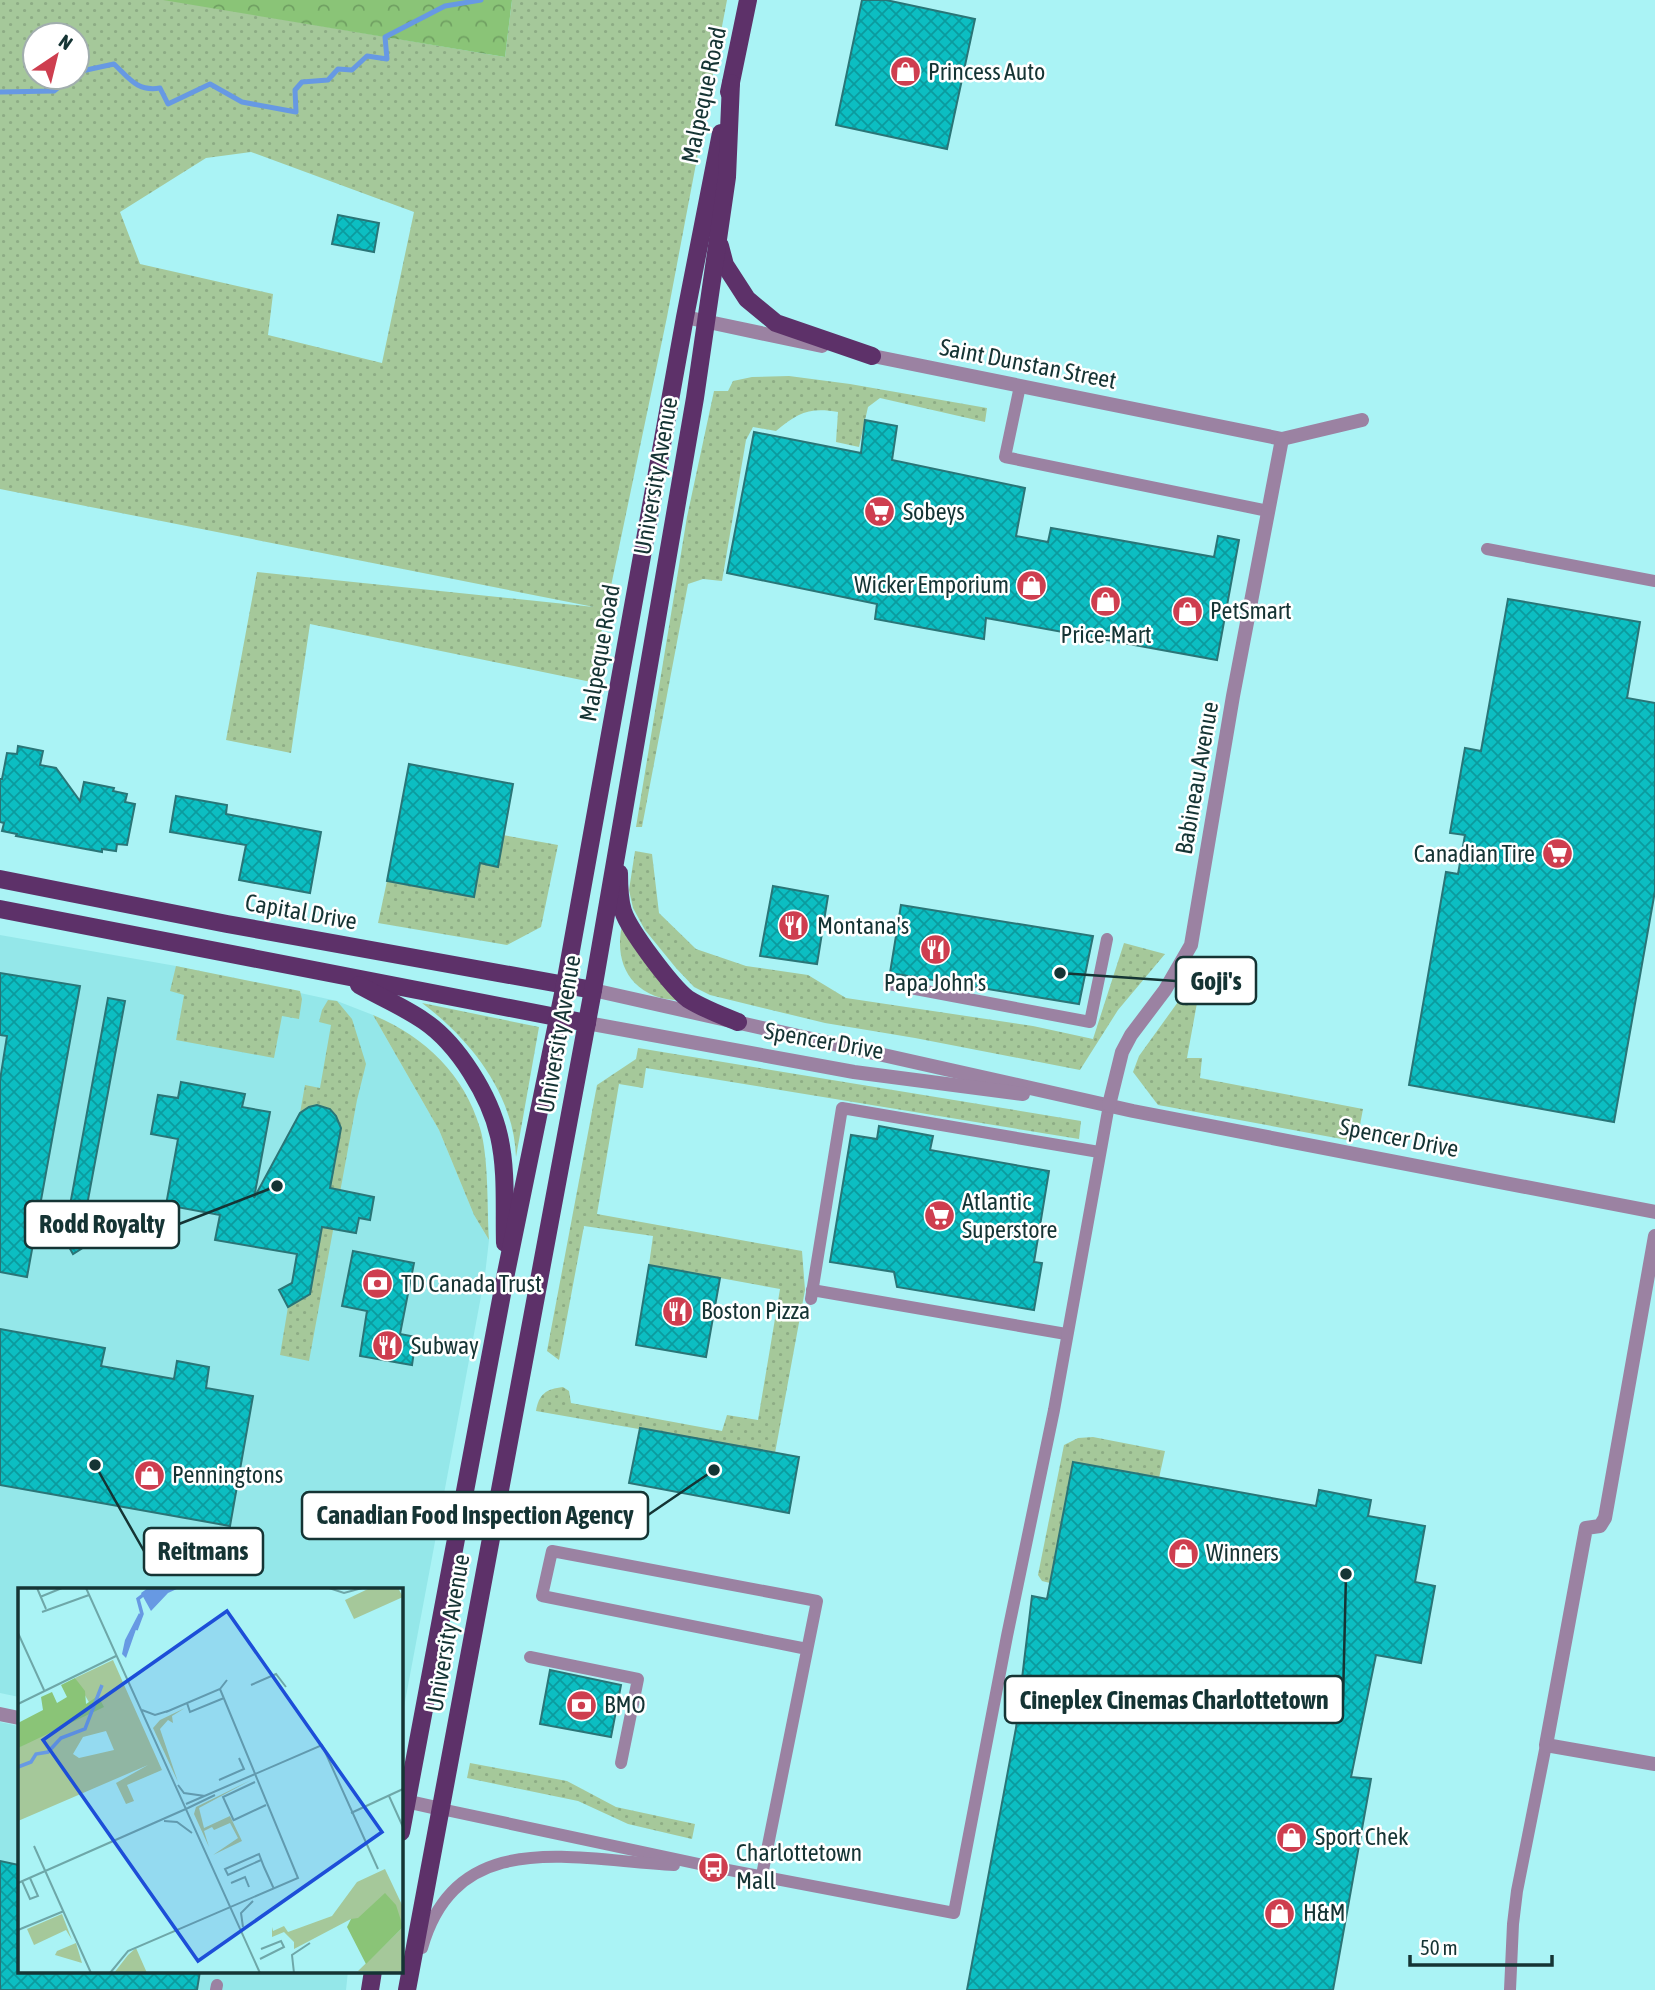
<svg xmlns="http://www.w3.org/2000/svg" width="1655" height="1990" viewBox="0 0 1655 1990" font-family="'Asap Condensed',sans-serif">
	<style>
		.built { fill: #94e7e9 }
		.grass { fill: url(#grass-dots); fill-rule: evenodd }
		.forest { fill: url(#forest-crowns) }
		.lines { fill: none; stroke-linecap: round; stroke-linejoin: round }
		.stream { stroke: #6799e3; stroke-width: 5 }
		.building { fill: url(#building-cross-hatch); stroke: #2a7577; stroke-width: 2 }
		.lane { stroke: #9b82a2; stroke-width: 12 }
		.street { stroke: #9b82a2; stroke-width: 14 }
		.primary { stroke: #5d3169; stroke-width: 18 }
		.labels { text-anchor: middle; stroke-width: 5; stroke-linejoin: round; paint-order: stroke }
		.poi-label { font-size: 24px; fill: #153434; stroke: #fff; text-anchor: start }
		.street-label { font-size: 24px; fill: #153434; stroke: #fff }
		.inset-river { fill: none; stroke: #6799e3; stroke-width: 3.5 }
		.inset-road { fill: none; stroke: #6ea7a8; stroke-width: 2 }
		.view { fill: #1d4ed8; fill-opacity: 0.15; stroke: #1d4ed8; stroke-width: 3.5 }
		.inset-edge { fill: none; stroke: #153434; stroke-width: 3.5 }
		.leader { fill: none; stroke: #153434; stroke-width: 2.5 }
		.callout-dot { fill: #153434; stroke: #fff; stroke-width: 2.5 }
		.callout { fill: #fff; stroke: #153434; stroke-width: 2.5 }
		.callout-label { font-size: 26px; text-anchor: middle; font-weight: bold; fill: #153434 }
	</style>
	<defs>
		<pattern id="grass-dots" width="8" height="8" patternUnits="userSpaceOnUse" patternTransform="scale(1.75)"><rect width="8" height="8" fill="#a5c89a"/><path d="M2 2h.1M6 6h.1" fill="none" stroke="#8dac85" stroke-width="1.8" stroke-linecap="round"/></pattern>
		<pattern id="forest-crowns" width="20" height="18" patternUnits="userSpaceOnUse" patternTransform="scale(1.75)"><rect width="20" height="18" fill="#8ac477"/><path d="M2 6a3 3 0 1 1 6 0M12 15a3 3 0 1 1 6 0" fill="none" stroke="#70a062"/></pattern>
		<pattern id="building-cross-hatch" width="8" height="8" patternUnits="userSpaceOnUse" patternTransform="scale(1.75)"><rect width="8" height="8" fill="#0cbec2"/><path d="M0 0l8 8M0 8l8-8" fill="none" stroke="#0b9b9e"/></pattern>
	</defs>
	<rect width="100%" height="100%" fill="#aaf3f5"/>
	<g class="built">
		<polygon points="0,935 176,966 337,1001 373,1015 439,1130 474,1215 489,1240 485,1275 401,1723 401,1589 19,1589 19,1697 0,1693"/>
		<polygon points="0,1722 19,1726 19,1971 348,1971 346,1990 0,1990"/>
	</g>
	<g class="grass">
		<path d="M 0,0 L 169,0 L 505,57 L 512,0 L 727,0 L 667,317 L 591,682 L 310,624 L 291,753 L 226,740 L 257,572 L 594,607 L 0,489 ZM 35,35 L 77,35 L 77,77 L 35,77 ZM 251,152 L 414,212 L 382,363 L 268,335 L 273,294 L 140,264 L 120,212 L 206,158 Z"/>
		<path d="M 789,376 L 850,384 L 987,408 L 985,422 L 880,398 L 868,407 L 859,447 L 836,442 L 838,412 C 809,407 798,413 776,431 L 753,427 L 746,440 L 722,581 L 703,579 L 688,584 L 642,827 L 636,827 L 687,517 L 714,391 L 728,391 L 733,381 L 752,377 Z"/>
		<polygon points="503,835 558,845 541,927 507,945 378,923 387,881 474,897 480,863 498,866"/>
		<polygon points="635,851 652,854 659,913 696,949 746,966 808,975 846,998 1033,1026 1093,1039 1124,943 1165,954 1118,1010 1080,1070 915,1038 825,1023 710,995 694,987 676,968 645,930 633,908 629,890"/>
		<path d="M 623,921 L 683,1001 C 674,1000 663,999 655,996 C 622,983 615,951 623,921 Z"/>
		<polygon points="1210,962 1218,963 1214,983 1201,981 1187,1058 1202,1058 1200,1078 1363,1109 1359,1130 1347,1140 1158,1105 1133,1072 1139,1056 1201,970"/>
		<polygon points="176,966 300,991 302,999 299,1019 282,1016 274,1058 176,1040 184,995 170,991"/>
		<polygon points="328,1000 337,1001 352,1019 366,1064 357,1100 309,1361 280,1355 288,1307 310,1294 341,1128 317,1105 309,1107 300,1113 305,1085 320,1088 331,1025 319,1022 322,1010"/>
		<path d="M 422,1003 L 539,1027 L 516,1157 C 514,1094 470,1039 422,1003 Z"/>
		<path d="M 373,1015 C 424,1036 464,1074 480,1128 C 489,1158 487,1208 489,1240 L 474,1215 L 439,1130 Z"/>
		<path d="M 638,1048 L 1081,1121 L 1079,1139 L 646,1068 L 643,1088 L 619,1084 L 597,1214 L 802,1251 L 805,1290 L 775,1453 L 536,1411 C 539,1394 546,1389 563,1387 L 569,1391 L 571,1403 L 722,1431 L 727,1415 L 758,1420 L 780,1289 L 649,1265 L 653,1236 L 584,1226 L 559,1360 L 547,1351 L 597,1085 L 636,1059 Z"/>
		<polygon points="1093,1437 1165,1451 1159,1478 1073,1462 1050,1583 1042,1581 1038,1575 1064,1445 1078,1438"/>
		<polygon points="470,1763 567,1781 616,1807 695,1824 692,1839 628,1824 578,1801 467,1778"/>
	</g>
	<polygon class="forest" points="163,0 512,0 505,57"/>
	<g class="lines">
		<g class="stream">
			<path d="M 77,72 L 114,64 C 129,78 137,92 160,88 L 168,104 L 210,84 L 242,102 L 296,112 L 295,90 L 302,82 L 328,80 L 338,69 L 352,70 L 367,56 L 387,59 L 385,37 L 445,6 L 481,0"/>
			<polyline points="0,92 54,91 71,77"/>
		</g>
	</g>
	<g class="building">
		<polygon points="862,0 886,0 975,19 947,149 836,125"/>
		<polygon points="338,215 379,223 374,252 332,244"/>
		<polygon points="865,420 897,426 892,460 1025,488 1016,536 1048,542 1051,528 1214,557 1218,536 1239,540 1217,660 986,618 984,639 875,619 877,604 727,573 754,432 861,453"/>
		<polygon points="1508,599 1640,622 1627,698 1655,703 1655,891 1614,1122 1409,1085 1446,872 1458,874 1465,835 1450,833 1465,748 1481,751"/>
		<polygon points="18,746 43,751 40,765 56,768 80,801 84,782 114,788 113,791 127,794 125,802 135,804 127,845 117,844 116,851 102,849 102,852 16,836 17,834 2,831 4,823 0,822 0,779 2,779 7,753 17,754"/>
		<polygon points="409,764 513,784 498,867 480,863 474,897 387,881"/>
		<polygon points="176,796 227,805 226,814 321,832 310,893 239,880 246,845 170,832"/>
		<polygon points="773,886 828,896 817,964 760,956"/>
		<polygon points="901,905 1093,936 1079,1004 890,973"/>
		<polygon points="0,973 80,986 27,1277 0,1272 0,1080 7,1036 0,1035"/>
		<polygon points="108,998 125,1001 82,1232 89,1244 73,1254 64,1238"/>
		<polygon points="181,1082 245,1094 242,1107 270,1112 254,1198 300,1113 309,1107 317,1105 330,1109 336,1116 341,1128 330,1188 374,1197 370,1220 359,1218 356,1233 322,1227 310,1294 288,1307 279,1290 292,1283 297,1254 215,1240 220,1215 166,1205 178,1139 151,1134 158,1095 178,1098"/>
		<polygon points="879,1126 933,1136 930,1150 1049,1171 1034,1262 1042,1263 1034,1310 897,1287 894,1272 830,1262 851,1135 877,1139"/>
		<polygon points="353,1251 414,1263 400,1334 416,1337 412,1365 360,1356 367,1311 342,1306"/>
		<polygon points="649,1265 720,1278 706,1357 636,1345"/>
		<polygon points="0,1329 105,1348 101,1366 174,1379 177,1361 209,1367 206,1388 253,1396 230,1526 0,1485"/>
		<polygon points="640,1428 799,1457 789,1513 629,1483"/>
		<polygon points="1073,1462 1316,1506 1319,1490 1371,1500 1368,1516 1425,1526 1415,1582 1435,1586 1421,1663 1376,1655 1351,1777 1371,1779 1333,1990 967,1990 1016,1728 1032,1596 1047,1599"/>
		<polygon points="550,1670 621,1685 611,1737 540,1724"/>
		<polygon points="0,1861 19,1865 19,1971 200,1971 197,1990 0,1990"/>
	</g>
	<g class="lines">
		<g class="lane">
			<polyline points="1020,386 1005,457 1268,511"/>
			<polyline points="1487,549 1655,581"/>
			<polyline points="889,984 1090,1022 1107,939"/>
			<polyline points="812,1290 1066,1334"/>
			<polyline points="811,1299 842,1108 1099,1152"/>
			<polyline points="530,1657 638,1679 621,1763"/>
			<polyline points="441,1809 713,1867 954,1913 1007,1636 1054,1410 1109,1105"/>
			<polyline points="762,1875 817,1601 552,1551 542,1596 807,1649"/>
			<path d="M 422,1948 C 457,1824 578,1861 674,1865"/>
			<polyline points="216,1990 217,1985"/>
			<polyline points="1510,1990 1513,1924 1517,1891 1546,1745"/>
		</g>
		<g class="street">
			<polyline points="685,317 822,346"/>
			<polyline points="863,354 1282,439 1362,420"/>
			<polyline points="593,990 1133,1111 1655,1212"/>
			<polyline points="587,1023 854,1072 1023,1094"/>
			<polyline points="1109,1105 1122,1052 1131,1035 1165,990 1191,945 1233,696 1282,439"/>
			<polyline points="1655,1236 1605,1518 1600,1526 1586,1528 1546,1745 1655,1764"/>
			<polyline points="0,1714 19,1718"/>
			<polyline points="401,1800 441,1809"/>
		</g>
		<g class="primary">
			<polyline points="729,92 748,0"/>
			<polyline points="720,246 725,265 747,299 776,323 872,356"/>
			<path d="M 619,873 C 619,886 619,899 623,911 C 629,930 672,987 688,999 C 704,1009 720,1015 738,1022"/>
			<polyline points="0,879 227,924 593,990"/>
			<polyline points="0,909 587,1023"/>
			<path d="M 359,985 C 380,997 404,1007 424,1021 C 458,1044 490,1096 499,1136 C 507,1171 504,1208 505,1243"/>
			<polyline points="401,1832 505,1278 565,984 685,317 721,133"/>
			<polyline points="370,1990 373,1971"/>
			<polyline points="407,1990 593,990 695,398 727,177 731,83"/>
		</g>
	</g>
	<defs>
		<symbol id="shop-disc" viewBox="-11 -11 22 22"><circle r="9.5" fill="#ce3e4f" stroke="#fff"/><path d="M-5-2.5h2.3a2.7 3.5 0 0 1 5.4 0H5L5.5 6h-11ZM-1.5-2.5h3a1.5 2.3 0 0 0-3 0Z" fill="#fff"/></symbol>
		<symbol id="supermarket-disc" viewBox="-11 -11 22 22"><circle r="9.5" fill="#ce3e4f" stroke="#fff"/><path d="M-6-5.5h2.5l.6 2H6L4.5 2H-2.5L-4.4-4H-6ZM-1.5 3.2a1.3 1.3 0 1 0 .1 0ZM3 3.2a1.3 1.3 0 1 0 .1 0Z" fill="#fff"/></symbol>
		<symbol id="restaurant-disc" viewBox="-11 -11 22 22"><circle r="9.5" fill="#ce3e4f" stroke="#fff"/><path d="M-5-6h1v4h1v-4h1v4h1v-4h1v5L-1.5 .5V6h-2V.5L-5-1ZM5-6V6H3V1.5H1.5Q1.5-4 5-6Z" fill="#fff"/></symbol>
		<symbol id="bank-disc" viewBox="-11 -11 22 22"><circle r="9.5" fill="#ce3e4f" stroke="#fff"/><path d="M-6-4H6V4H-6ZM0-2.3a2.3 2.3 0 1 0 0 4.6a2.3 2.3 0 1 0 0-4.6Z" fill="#fff"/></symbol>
		<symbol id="bus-disc" viewBox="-11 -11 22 22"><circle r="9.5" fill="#ce3e4f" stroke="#fff"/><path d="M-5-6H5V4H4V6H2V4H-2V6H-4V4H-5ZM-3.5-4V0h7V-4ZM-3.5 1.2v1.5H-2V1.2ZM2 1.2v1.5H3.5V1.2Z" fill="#fff"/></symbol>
	</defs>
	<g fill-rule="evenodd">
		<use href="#shop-disc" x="888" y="54" width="35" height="35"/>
		<use href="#supermarket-disc" x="862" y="494" width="35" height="35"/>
		<use href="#shop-disc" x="1014" y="568" width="35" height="35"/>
		<use href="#shop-disc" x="1088" y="584" width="35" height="35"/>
		<use href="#shop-disc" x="1170" y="594" width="35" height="35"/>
		<use href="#supermarket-disc" x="1540" y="836" width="35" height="35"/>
		<use href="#restaurant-disc" x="776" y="908" width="35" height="35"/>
		<use href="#restaurant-disc" x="918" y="932" width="35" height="35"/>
		<use href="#supermarket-disc" x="922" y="1198" width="35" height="35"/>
		<use href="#bank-disc" x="360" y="1266" width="35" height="35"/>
		<use href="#restaurant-disc" x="660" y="1294" width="35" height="35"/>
		<use href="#restaurant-disc" x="370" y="1328" width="35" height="35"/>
		<use href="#shop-disc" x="132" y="1458" width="35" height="35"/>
		<use href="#shop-disc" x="1166" y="1536" width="35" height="35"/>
		<use href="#bank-disc" x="564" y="1688" width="35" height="35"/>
		<use href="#shop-disc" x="1274" y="1820" width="35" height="35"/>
		<use href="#bus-disc" x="696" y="1850" width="35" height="35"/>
		<use href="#shop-disc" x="1262" y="1896" width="35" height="35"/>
	</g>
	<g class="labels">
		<g class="poi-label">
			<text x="928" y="80">Princess Auto</text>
			<text x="903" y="520">Sobeys</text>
			<text x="1009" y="593" text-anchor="end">Wicker Emporium</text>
			<text x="1210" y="619">PetSmart</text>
			<text x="1106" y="643" text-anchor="middle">Price-Mart</text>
			<text x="1535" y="862" text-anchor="end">Canadian Tire</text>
			<text x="817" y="934">Montana's</text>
			<text x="935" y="991" text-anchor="middle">Papa John's</text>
			<text x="962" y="1210">Atlantic<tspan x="962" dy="28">Superstore</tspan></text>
			<text x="401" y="1292">TD Canada Trust</text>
			<text x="701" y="1319">Boston Pizza</text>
			<text x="411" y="1354">Subway</text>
			<text x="172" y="1483">Penningtons</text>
			<text x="1206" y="1561">Winners</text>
			<text x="604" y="1713">BMO</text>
			<text x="1315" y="1845">Sport Chek</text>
			<text x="736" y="1861">Charlottetown<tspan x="736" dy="28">Mall</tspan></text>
			<text x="1303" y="1921">H&amp;M</text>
		</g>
		<g class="street-label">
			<text transform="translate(704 95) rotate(-78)" y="8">Malpeque Road</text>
			<text transform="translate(1028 364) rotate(11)" y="8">Saint Dunstan Street</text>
			<text transform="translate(656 476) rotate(-80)" y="8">University Avenue</text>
			<text transform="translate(600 653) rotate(-80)" y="8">Malpeque Road</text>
			<text transform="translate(1197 778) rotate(-80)" y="8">Babineau Avenue</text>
			<text transform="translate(301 912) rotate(10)" y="8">Capital Drive</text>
			<text transform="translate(559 1034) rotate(-80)" y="8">University Avenue</text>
			<text transform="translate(824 1041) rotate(10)" y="8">Spencer Drive</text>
			<text transform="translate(1399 1138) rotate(11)" y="8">Spencer Drive</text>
			<text transform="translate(448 1633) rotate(-80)" y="8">University Avenue</text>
		</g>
	</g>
	<g transform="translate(18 1588)">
		<rect width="385" height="385" fill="#aaf3f5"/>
		<path d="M 352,0 L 380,0 L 385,9 L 336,31 L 327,12 ZM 95,72 L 144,182 L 109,197 L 116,213 L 108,216 L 98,195 L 130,177 L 0,233 L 0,160 L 72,116 L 57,90 ZM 88,143 L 96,162 L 61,170 L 55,166 L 65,149 ZM 167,120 L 154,128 L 155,135 L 150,132 L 142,141 L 160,194 L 135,140 L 142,132 ZM 233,192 L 181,220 L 186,240 L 212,228 L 224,253 L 195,267 L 220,250 L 212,235 L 196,242 L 194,239 L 186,243 L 191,259 L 176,226 L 178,219 ZM 367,281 L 385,319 L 385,377 L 383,385 L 340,383 L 385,339 L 333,331 L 276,361 L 276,354 L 266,344 L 254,349 L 254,339 L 255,343 L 266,338 L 270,344 L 314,328 L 339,294 ZM 44,326 L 54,352 L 48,342 L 16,357 L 9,341 ZM 58,355 L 64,375 L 37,367 L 39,363 ZM 118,360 L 129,385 L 96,385 L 110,367 Z" fill="#a5c89a" fill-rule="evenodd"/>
		<path d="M 57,90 L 67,103 L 68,116 L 80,108 L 86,119 L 0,160 L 0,135 L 25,122 L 23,109 L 34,104 L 39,115 L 49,109 L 43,97 ZM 367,305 L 378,317 L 385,339 L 348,376 L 329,339 L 333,331 L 340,330 Z" fill="#8ac477"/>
		<path d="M 130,0 L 161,0 L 150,5 L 133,23 L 123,5 ZM 121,25 L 123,27 L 108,70 L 104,66 L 107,52 Z" fill="#6799e3"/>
		<path class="inset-river" d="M 118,42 L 124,26 L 120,11 L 125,7M 0,179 L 13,174 L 18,166 L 30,164 L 43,150 L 67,141 L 84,97"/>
		<path class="inset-road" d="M 19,0 L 28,21M 68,0 L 242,385M 311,0 L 326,5 L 344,0M 22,9 L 44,0M 24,24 L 71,7M 0,45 L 26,102M 233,97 L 258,86 L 268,99M 169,115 L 172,124 L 206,110M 0,116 L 98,68M 124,122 L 137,127 L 150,123M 148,124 L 202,101 L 209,92M 201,192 L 226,181 L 221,170M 160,197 L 166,205 L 187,208M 371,208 L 385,239M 168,216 L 304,157 L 360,281M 170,220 L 197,207M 333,225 L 385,201M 216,232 L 248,217M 146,233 L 159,234 L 174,245M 216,233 L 205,209 L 237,194M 16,258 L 73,385M 243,272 L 210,287 L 207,281 L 241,266 L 246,279 L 256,301M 4,293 L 12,311 L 20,308 L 12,290M 0,295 L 170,220M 213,295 L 227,289 L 231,299M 225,339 L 223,325 L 235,313M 0,342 L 46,323M 242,371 L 266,359 L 263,353 L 243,361M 92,385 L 110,363 L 280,290 L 202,101M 276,385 L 274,367 L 292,355"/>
		<path class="view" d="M 209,23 L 364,244 L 180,373 L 25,152 Z"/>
		<rect width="385" height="385" class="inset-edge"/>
	</g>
	<path class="leader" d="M1060 973L1176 981M277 1186L179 1224M714 1470L648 1515M95 1465L144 1551M1346 1574L1343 1700"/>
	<g class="callout-dot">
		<circle cx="1060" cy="973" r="7"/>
		<circle cx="277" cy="1186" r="7"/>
		<circle cx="714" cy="1470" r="7"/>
		<circle cx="95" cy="1465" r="7"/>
		<circle cx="1346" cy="1574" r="7"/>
	</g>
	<g class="callout">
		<rect x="1176" y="957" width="80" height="47" rx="7"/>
		<rect x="25" y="1201" width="154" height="47" rx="7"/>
		<rect x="302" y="1492" width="346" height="47" rx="7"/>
		<rect x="144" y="1528" width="119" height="47" rx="7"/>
		<rect x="1005" y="1676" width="338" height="47" rx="7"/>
	</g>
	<g class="callout-label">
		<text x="1216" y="990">Goji's</text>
		<text x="102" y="1233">Rodd Royalty</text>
		<text x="475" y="1524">Canadian Food Inspection Agency</text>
		<text x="203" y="1560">Reitmans</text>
		<text x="1174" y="1709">Cineplex Cinemas Charlottetown</text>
	</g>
	<g transform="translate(56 56) rotate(35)"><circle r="33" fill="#ffffff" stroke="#a1aeae" stroke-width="2"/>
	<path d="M0-5L12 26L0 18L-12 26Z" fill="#ce3e4f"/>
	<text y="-10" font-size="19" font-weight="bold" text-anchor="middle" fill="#153434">N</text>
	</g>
	<path d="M1410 1955v10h142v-10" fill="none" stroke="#153434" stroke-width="3.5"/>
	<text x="1420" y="1955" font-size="21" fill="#153434" stroke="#ffffff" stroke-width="5" paint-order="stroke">50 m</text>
</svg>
